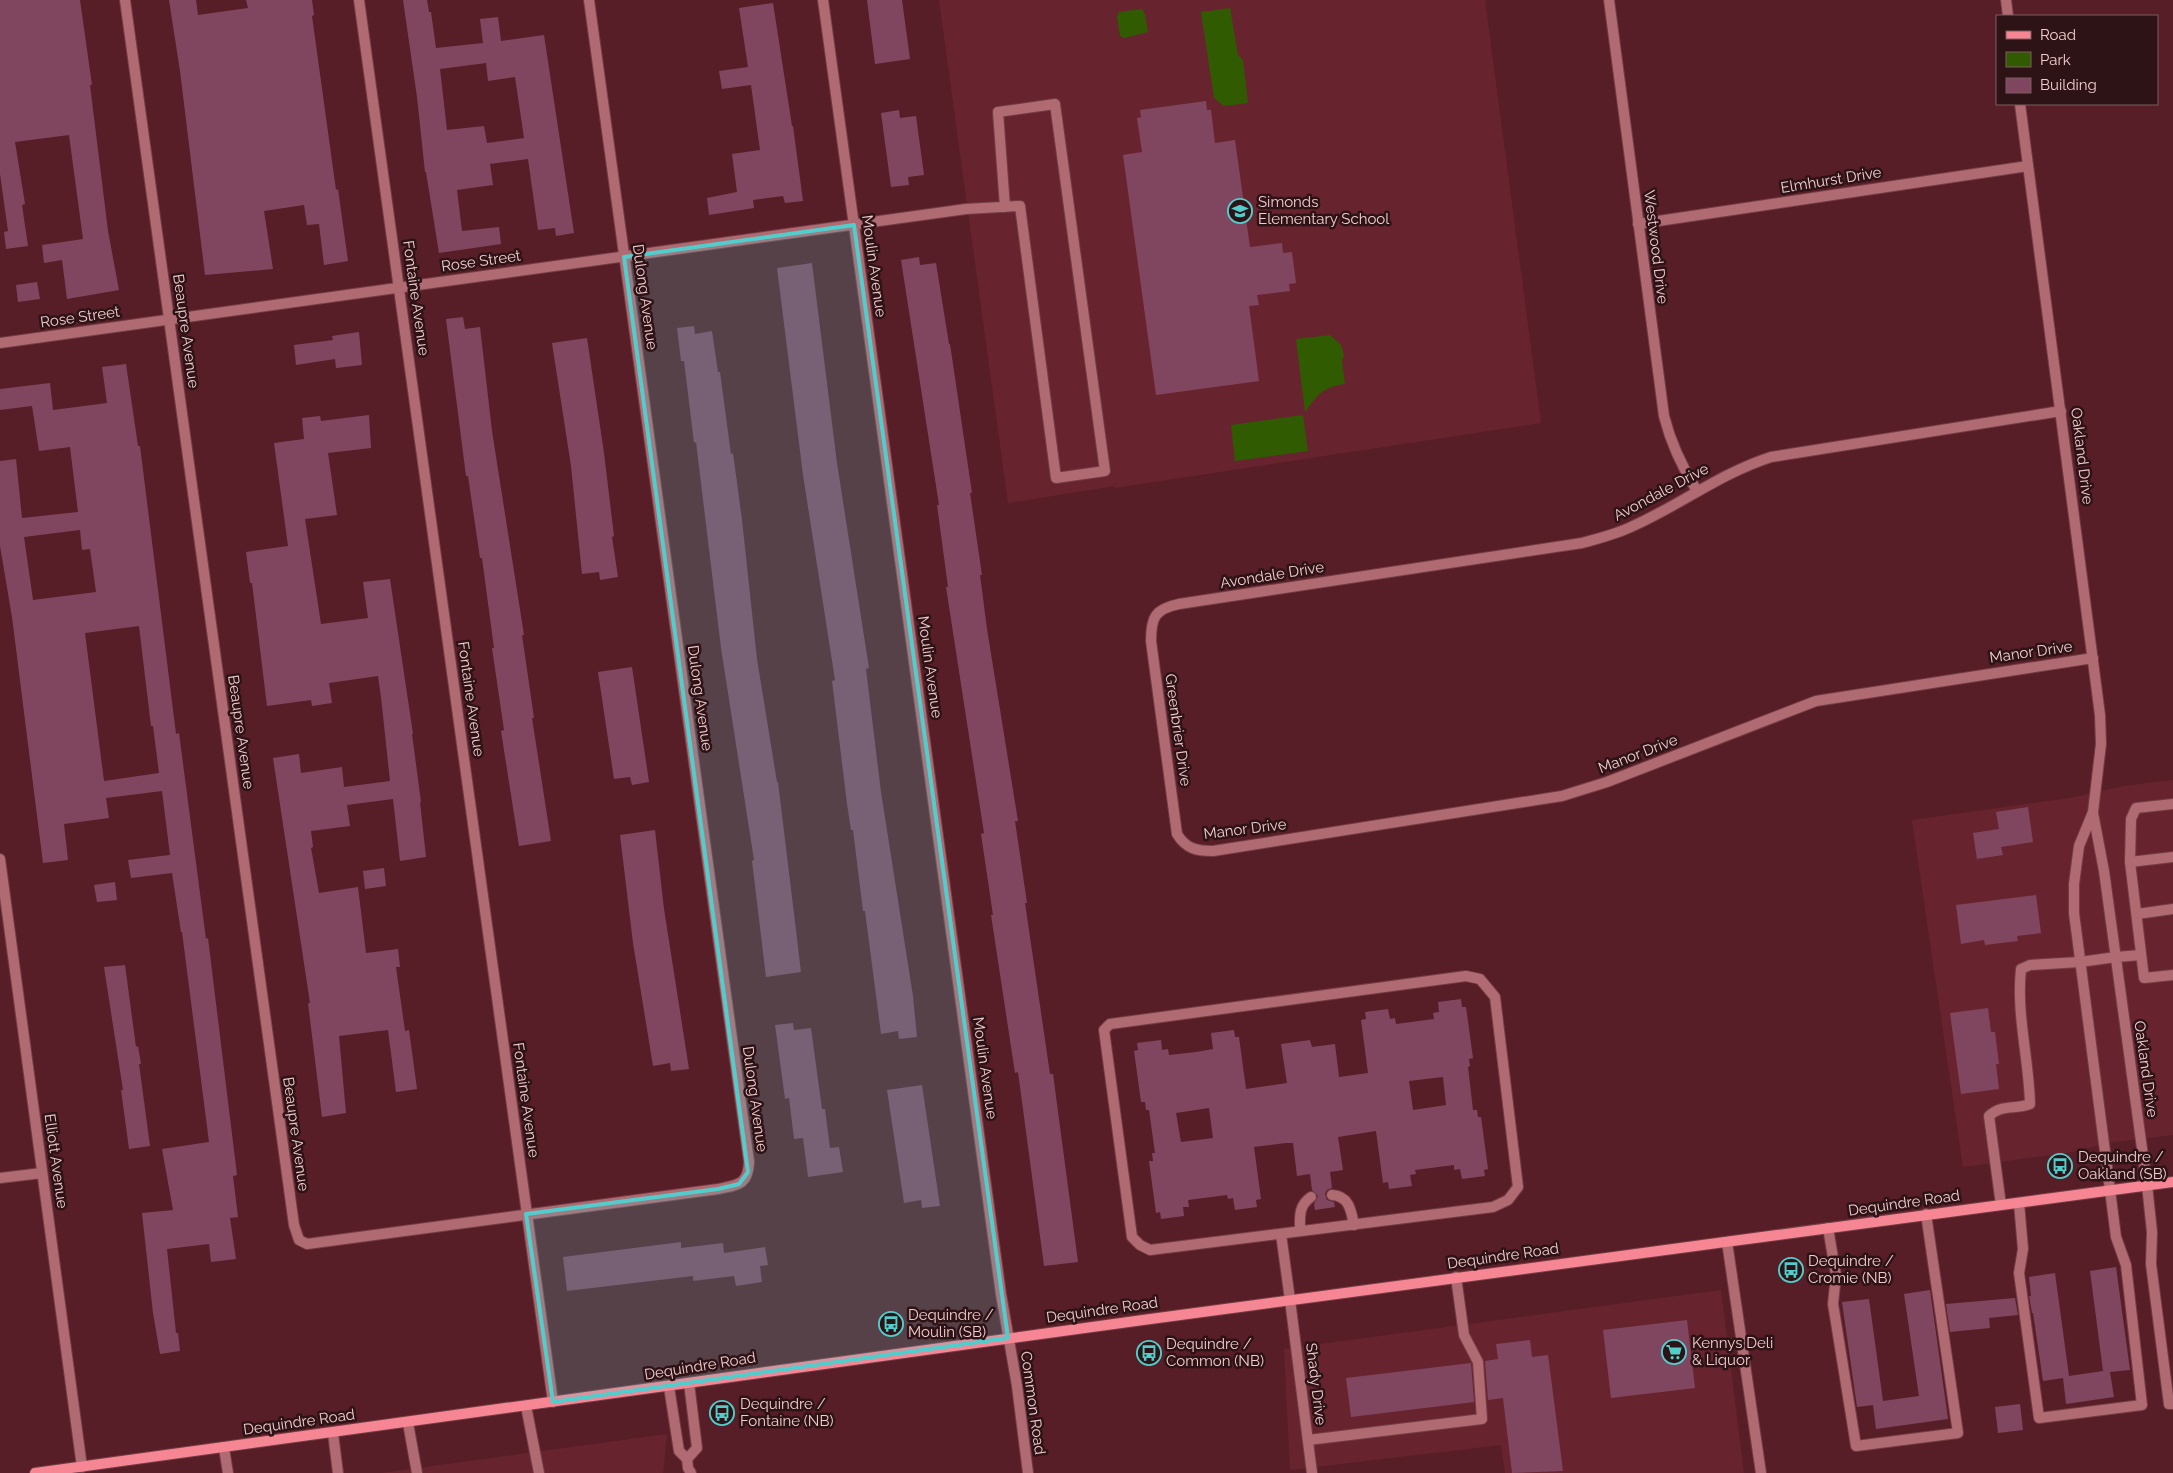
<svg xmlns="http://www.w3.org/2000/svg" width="2173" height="1473" viewBox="0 0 2173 1473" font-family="Raleway,sans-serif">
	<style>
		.built { fill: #67242f }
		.green { fill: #305b00 }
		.building { fill: #81465f; fill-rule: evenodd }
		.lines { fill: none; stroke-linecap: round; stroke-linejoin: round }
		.service-casing { stroke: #743d45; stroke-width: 12 }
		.minor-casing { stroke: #743d45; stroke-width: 12 }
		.secondary-casing { stroke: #743d45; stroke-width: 12 }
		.service { stroke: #b06a71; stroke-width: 10 }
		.minor { stroke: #b06a71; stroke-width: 10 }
		.secondary { stroke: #f68693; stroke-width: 10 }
		.marked { fill: #53cdcb; fill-opacity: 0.2; stroke: #53cdcb; stroke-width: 4; stroke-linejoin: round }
		.labels { text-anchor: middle; stroke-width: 5; stroke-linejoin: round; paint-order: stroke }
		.street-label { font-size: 15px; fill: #f1cbcd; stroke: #2d1316 }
		.poi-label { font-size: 15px; fill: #f1cbcd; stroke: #2d1316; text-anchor: start }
	</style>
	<rect width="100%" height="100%" fill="#581e27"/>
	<g class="built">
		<polygon points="939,0 1485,0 1541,423 1115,488 1115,486 1008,503"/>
		<polygon points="2173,780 2173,1135 2114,1142 2072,1152 1963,1167 1912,820 2070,798 2124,786"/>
		<polygon points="1721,1290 1744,1473 1505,1473 1501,1445 1290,1470 1284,1349"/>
		<polygon points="667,1434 663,1473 381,1473"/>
	</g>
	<g class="green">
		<polygon points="1230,8 1238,55 1243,60 1248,103 1224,106 1214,98 1201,12"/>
		<polygon points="1142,9 1145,14 1148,32 1124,38 1120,36 1117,17 1119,12"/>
		<path d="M 1330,335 L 1341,345 L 1344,355 L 1342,361 L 1345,384 C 1323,387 1318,394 1305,412 L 1296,339 Z"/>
		<polygon points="1303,415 1308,451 1235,461 1231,425"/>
	</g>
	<g class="building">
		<polygon points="0,0 80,0 92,85 90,85 108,231 119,290 67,299 62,260 44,263 42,245 83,239 69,135 15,142 25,204 22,205 28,246 6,249 4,232 8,231 0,174"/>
		<polygon points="169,0 196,0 198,15 248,8 246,0 312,0 314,15 312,16 336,190 338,189 348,261 324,265 319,224 307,225 304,205 264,211 273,269 205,275 180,71"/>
		<path d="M 403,0 L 427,0 L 429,12 L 431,12 L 436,48 L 483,43 L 480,19 L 498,17 L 501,41 L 544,35 L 574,233 L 556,236 L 555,228 L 538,230 L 528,159 L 490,164 L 493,185 L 457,190 L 462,231 L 499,227 L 501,244 L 439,253 L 426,172 L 425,172 L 417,97 ZM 486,63 L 488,81 L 515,77 L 524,138 L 487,143 L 484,126 L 447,130 L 440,69 Z"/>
		<polygon points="867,0 902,0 910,59 875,64"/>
		<polygon points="773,3 792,126 793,126 803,201 785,203 783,196 753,200 754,208 709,215 707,198 737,192 732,154 760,150 751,85 722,89 719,71 748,67 739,8"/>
		<polygon points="1206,101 1207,110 1211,110 1215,143 1235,140 1250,247 1282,243 1283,253 1292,252 1296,283 1289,284 1290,291 1257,295 1259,305 1249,306 1259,381 1156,395 1123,155 1142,152 1137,118 1141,117 1140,110"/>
		<polygon points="899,110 900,118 916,116 924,175 908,177 909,185 891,187 881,113"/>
		<polygon points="919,257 920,265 936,263 949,344 950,344 972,493 970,493 982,575 980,575 987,629 1018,821 1015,821 1027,903 1025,903 1050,1074 1053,1074 1078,1262 1044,1266 1018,1072 1015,1073 991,915 993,915 981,834 984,833 946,587 948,587 937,505 939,505 901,260"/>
		<polygon points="812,263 837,463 869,668 866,669 881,792 913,996 917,1037 899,1039 898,1031 881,1034 865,911 863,911 853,830 851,830 847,804 832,681 835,680 803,475 777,268"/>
		<polygon points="37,282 40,299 18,302 16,285"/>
		<polygon points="463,317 465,329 480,327 492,431 524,635 522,635 534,718 532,718 551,841 519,846 501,731 504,730 492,648 494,648 482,558 480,558 468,476 466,476 446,319"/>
		<polygon points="694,326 695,334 712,331 718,372 720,372 731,454 733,453 742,520 757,659 777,782 778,782 796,930 801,972 766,977 752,861 754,860 721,648 696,442 694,443 684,361 681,361 677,328"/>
		<polygon points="359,332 362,365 336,368 335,359 296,365 294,345 333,340 332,336"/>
		<polygon points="587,338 604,453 614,536 612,537 618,577 600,580 599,572 582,574 571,466 552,343"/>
		<path d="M 126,364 L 138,446 L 140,446 L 176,734 L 179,733 L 206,939 L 208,938 L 237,1175 L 233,1176 L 238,1217 L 230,1218 L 236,1259 L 211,1262 L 209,1244 L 167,1249 L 176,1333 L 178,1333 L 180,1351 L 160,1354 L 153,1313 L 142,1213 L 173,1210 L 162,1149 L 209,1142 L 182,932 L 181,932 L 172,873 L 131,878 L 128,860 L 170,855 L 162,791 L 106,798 L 109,818 L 64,824 L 68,860 L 43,863 L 12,617 L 0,546 L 0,461 L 16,459 L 22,518 L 78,512 L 70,447 L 39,451 L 32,406 L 0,410 L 0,389 L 50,383 L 53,410 L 107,403 L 102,367 ZM 80,530 L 82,550 L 90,549 L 96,592 L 33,600 L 24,537 ZM 139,626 L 151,726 L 153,726 L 159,773 L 104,781 L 85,633 Z"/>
		<polygon points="369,415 371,448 328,453 337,515 305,519 321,624 368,618 363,582 390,579 413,734 412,734 421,802 420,802 426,857 400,861 393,799 347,805 350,826 311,831 313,847 311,848 319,893 358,887 366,953 398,949 400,967 396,967 405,1031 409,1030 417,1089 396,1092 388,1030 339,1036 346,1113 322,1117 308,1003 310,1003 273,758 299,754 301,773 342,767 344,787 390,781 381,697 378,676 329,683 332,703 312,706 311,700 267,706 252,583 250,583 246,552 288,546 274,443 304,439 302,418 320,416 321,421"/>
		<polygon points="632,667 649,782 632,785 630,777 614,779 598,672"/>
		<polygon points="2028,807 2033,842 2001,847 2003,855 1977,859 1973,833 1999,829 1996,812"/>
		<polygon points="655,830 664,909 689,1069 671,1071 670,1063 653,1066 633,943 620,835"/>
		<polygon points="384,868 386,886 365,889 363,871"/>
		<polygon points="115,882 117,900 97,902 94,885"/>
		<polygon points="2036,895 2041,933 2017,936 2018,941 1985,945 1984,940 1961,944 1956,905"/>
		<polygon points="125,965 136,1047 138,1046 141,1064 139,1064 150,1146 129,1149 121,1090 123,1090 104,967"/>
		<path d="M 1461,999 L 1462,1007 L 1466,1007 L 1473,1058 L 1469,1059 L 1470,1066 L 1468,1067 L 1473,1110 L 1477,1110 L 1478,1117 L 1481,1117 L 1488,1169 L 1484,1170 L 1485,1176 L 1462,1179 L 1460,1169 L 1454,1170 L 1454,1165 L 1415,1170 L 1416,1174 L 1410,1175 L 1412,1186 L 1389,1189 L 1388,1182 L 1383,1183 L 1376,1131 L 1338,1137 L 1343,1170 L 1330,1172 L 1332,1188 L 1327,1190 L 1325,1194 L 1327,1200 L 1334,1202 L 1335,1207 L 1315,1210 L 1314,1204 L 1318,1196 L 1312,1190 L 1310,1174 L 1297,1176 L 1293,1143 L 1286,1143 L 1254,1147 L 1261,1199 L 1256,1200 L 1257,1207 L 1235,1210 L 1233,1198 L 1228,1199 L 1227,1195 L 1188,1200 L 1189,1207 L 1183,1207 L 1184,1216 L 1161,1219 L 1160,1212 L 1156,1213 L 1149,1161 L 1153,1161 L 1152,1153 L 1155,1153 L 1149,1110 L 1146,1110 L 1145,1102 L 1141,1102 L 1134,1051 L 1138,1050 L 1137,1043 L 1161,1040 L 1162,1050 L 1168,1049 L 1169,1055 L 1196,1052 L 1213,1049 L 1211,1033 L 1234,1030 L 1235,1037 L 1239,1037 L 1246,1089 L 1287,1083 L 1281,1044 L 1310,1040 L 1312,1047 L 1335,1044 L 1339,1077 L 1368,1073 L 1361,1020 L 1366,1019 L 1365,1012 L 1388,1009 L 1390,1019 L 1395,1018 L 1396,1024 L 1434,1019 L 1433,1013 L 1439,1012 L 1438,1002 ZM 1443,1077 L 1446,1105 L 1413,1110 L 1409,1081 ZM 1209,1108 L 1213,1138 L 1181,1142 L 1176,1113 Z"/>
		<polygon points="1988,1008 1991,1032 1995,1032 1999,1064 1996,1064 1999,1089 1961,1094 1950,1013"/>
		<polygon points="793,1023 794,1030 811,1028 822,1109 825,1109 830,1148 839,1147 843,1172 808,1177 803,1138 794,1139 789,1098 785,1099 775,1025"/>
		<polygon points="922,1085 940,1206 922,1208 921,1200 904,1203 887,1090"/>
		<polygon points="681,1242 681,1248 723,1243 724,1253 765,1247 768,1265 760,1266 762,1282 736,1286 734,1276 693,1281 693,1276 567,1291 563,1257"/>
		<polygon points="2116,1267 2130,1370 2110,1372 2114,1397 2066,1404 2063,1378 2043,1381 2033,1313 2032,1313 2029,1296 2031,1296 2029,1277 2055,1273 2069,1376 2103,1371 2090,1271"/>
		<polygon points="1930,1290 1948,1419 1876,1429 1873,1405 1857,1407 1842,1302 1869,1299 1883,1401 1919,1396 1904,1294"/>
		<polygon points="2015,1298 2018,1315 1989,1318 1990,1328 1950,1332 1946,1304"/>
		<polygon points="1687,1320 1695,1388 1611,1398 1603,1330"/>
		<polygon points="1530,1340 1532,1357 1548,1355 1563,1471 1512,1473 1503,1398 1488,1400 1485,1361 1498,1359 1496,1344"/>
		<polygon points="1471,1363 1474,1402 1351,1417 1346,1378"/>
		<polygon points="2020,1404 2023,1430 1998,1433 1995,1407"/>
	</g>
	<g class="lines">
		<defs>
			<g id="service">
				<polyline points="966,209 1020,206 1056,478 1105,471 1055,104 998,112 1005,207"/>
				<polyline points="2173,804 2136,808 2131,819 2130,862 2144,978 2173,975"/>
				<polyline points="2130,862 2173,857"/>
				<polyline points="2137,914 2173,909"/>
				<polyline points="2116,957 2141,955"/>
				<polygon points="1466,976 1480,979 1495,997 1518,1187 1508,1200 1493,1207 1150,1250 1140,1245 1132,1237 1104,1030 1110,1024"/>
				<polyline points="2147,1185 2152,1232 2151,1264 2169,1404 2173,1404"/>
				<path d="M 1332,1195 C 1349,1196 1351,1210 1354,1225"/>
				<polyline points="2019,1203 2023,1249 2019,1273 2039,1418 2142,1405 2126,1265 2116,1237 2110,1190"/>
				<path d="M 2001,1205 L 1989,1116 C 2001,1104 2015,1110 2030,1104 C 2029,1059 2016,1014 2021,969 L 2030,965 L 2080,962"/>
				<polyline points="1828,1228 1836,1275 1833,1304 1856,1446 1958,1433 1926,1214"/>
				<path d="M 1300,1231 C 1300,1217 1298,1206 1311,1197"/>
				<polyline points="1281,1234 1290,1300"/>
				<polyline points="669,1387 679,1451 687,1459 688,1468 691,1473"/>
				<polyline points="526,1406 539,1473"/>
				<polyline points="408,1423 417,1473"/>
				<polyline points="1308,1440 1482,1419 1478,1362 1464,1335 1456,1277"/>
				<polyline points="224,1448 228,1473"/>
				<polyline points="687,1459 697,1448 689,1383"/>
			</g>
			<g id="minor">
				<path d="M 125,0 L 294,1225 L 299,1240 L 307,1244 L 718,1189 C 738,1185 748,1185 749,1162 L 589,0"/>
				<polyline points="359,0 553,1402"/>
				<polyline points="823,0 1001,1294 1017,1386 1028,1473"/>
				<path d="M 1609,0 L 1664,416 C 1671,444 1682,467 1697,491"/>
				<polyline points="2006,0 2008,16"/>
				<polyline points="2020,104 2100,715 2101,744 2093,812 2079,846 2074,884 2074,913 2110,1190"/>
				<polyline points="1638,224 2028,166"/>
				<polyline points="0,343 966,209"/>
				<path d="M 2061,411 L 1771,457 C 1719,474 1682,504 1633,526 C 1617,534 1600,538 1582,543 L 1179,604 C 1155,609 1151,617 1151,641 L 1177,834 C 1186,849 1197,851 1213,851 L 1562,796 L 1607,782 L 1816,701 L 2093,658"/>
				<polyline points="2093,813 2104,871 2147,1185"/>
				<polyline points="0,859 82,1467"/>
				<polyline points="2080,962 2116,957"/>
				<polyline points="0,1178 42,1173"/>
				<polyline points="1727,1242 1761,1473"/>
				<polyline points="1290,1300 1312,1473"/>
				<polyline points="333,1433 338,1473"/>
			</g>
			<polyline id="secondary" points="35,1473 1143,1320 2173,1182"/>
		</defs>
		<use href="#service" class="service-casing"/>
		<use href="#minor" class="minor-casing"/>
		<use href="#secondary" class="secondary-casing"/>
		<use href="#service" class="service"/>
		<use href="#minor" class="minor"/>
		<use href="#secondary" class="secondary"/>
	</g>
	<path class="marked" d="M 854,225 L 1008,1338 L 553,1402 L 526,1214 L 718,1189 L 739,1184 L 748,1172 L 624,257 Z"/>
	<defs>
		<symbol id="school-ring" viewBox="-11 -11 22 22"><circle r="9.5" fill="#2d1316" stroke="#53cdcb" stroke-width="1.5"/><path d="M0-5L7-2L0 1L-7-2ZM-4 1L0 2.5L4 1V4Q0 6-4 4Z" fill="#53cdcb"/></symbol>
		<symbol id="bus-ring" viewBox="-11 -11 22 22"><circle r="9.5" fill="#2d1316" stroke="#53cdcb" stroke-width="1.5"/><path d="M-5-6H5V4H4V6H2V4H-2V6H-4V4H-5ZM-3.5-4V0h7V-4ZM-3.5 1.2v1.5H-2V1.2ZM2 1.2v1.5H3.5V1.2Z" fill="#53cdcb"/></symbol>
		<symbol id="supermarket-ring" viewBox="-11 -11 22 22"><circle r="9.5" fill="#2d1316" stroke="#53cdcb" stroke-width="1.5"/><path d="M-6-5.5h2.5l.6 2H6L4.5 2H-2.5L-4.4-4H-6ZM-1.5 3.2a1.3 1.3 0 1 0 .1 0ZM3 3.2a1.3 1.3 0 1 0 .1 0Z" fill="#53cdcb"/></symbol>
	</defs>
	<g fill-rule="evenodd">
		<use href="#school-ring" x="1226" y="197" width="28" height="28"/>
		<use href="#bus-ring" x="2046" y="1152" width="28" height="28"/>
		<use href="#bus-ring" x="1777" y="1256" width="28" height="28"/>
		<use href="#bus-ring" x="877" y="1310" width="28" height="28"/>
		<use href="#supermarket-ring" x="1660" y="1338" width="28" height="28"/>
		<use href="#bus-ring" x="1135" y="1339" width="28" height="28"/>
		<use href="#bus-ring" x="708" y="1399" width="28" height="28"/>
	</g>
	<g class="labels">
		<g class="street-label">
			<text transform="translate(1831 180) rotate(-9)" y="5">Elmhurst Drive</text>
			<text transform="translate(1656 247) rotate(83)" y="5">Westwood Drive</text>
			<text transform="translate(481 261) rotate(-8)" y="5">Rose Street</text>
			<text transform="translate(874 266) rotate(82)" y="5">Moulin Avenue</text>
			<text transform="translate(645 297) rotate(82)" y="5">Dulong Avenue</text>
			<text transform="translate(416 298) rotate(82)" y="5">Fontaine Avenue</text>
			<text transform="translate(80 317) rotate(-8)" y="5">Rose Street</text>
			<text transform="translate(186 331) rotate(82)" y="5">Beaupre Avenue</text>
			<text transform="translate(2082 456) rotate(83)" y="5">Oakland Drive</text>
			<text transform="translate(1661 492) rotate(-28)" y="5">Avondale Drive</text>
			<text transform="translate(1272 575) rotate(-9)" y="5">Avondale Drive</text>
			<text transform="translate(2031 652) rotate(-8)" y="5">Manor Drive</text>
			<text transform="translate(930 667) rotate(82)" y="5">Moulin Avenue</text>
			<text transform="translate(700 698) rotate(82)" y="5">Dulong Avenue</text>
			<text transform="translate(471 699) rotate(82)" y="5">Fontaine Avenue</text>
			<text transform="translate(1178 730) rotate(82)" y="5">Greenbrier Drive</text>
			<text transform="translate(241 732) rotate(82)" y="5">Beaupre Avenue</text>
			<text transform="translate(1638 754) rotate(-21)" y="5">Manor Drive</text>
			<text transform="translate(1245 829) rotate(-7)" y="5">Manor Drive</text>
			<text transform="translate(985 1068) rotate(82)" y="5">Moulin Avenue</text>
			<text transform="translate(2146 1069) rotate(82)" y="5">Oakland Drive</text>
			<text transform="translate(755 1099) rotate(82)" y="5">Dulong Avenue</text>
			<text transform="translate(526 1100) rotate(82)" y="5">Fontaine Avenue</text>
			<text transform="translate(296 1134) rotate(82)" y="5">Beaupre Avenue</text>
			<text transform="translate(56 1161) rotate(82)" y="5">Elliott Avenue</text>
			<text transform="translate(1904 1203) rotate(-8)" y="5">Dequindre Road</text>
			<text transform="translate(1503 1256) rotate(-8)" y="5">Dequindre Road</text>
			<text transform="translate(1102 1310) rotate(-8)" y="5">Dequindre Road</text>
			<text transform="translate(700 1366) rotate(-9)" y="5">Dequindre Road</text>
			<text transform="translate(1316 1384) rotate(83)" y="5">Shady Drive</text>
			<text transform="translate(1033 1403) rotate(82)" y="5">Common Road</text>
			<text transform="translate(299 1422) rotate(-8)" y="5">Dequindre Road</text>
		</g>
		<g class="poi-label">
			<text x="1258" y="207">Simonds<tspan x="1258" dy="17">Elementary School</tspan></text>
			<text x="2078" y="1162">Dequindre /<tspan x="2078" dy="17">Oakland (SB)</tspan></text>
			<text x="1808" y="1266">Dequindre /<tspan x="1808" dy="17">Cromie (NB)</tspan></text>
			<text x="908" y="1320">Dequindre /<tspan x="908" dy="17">Moulin (SB)</tspan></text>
			<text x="1692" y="1348">Kennys Deli<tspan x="1692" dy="17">&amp; Liquor</tspan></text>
			<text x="1166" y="1349">Dequindre /<tspan x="1166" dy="17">Common (NB)</tspan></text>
			<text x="740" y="1409">Dequindre /<tspan x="740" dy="17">Fontaine (NB)</tspan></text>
		</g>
	</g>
	<rect x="1996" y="15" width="162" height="90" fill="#2d1316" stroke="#7b5d5f"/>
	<rect x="2006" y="31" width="25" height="8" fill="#f68693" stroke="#7b5d5f"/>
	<text x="2040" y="40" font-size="15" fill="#f1cbcd">Road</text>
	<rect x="2006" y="52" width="25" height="15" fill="#305b00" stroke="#7b5d5f"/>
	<text x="2040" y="65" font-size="15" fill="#f1cbcd">Park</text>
	<rect x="2006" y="78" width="25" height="15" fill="#81465f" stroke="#7b5d5f"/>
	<text x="2040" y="90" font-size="15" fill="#f1cbcd">Building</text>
</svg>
